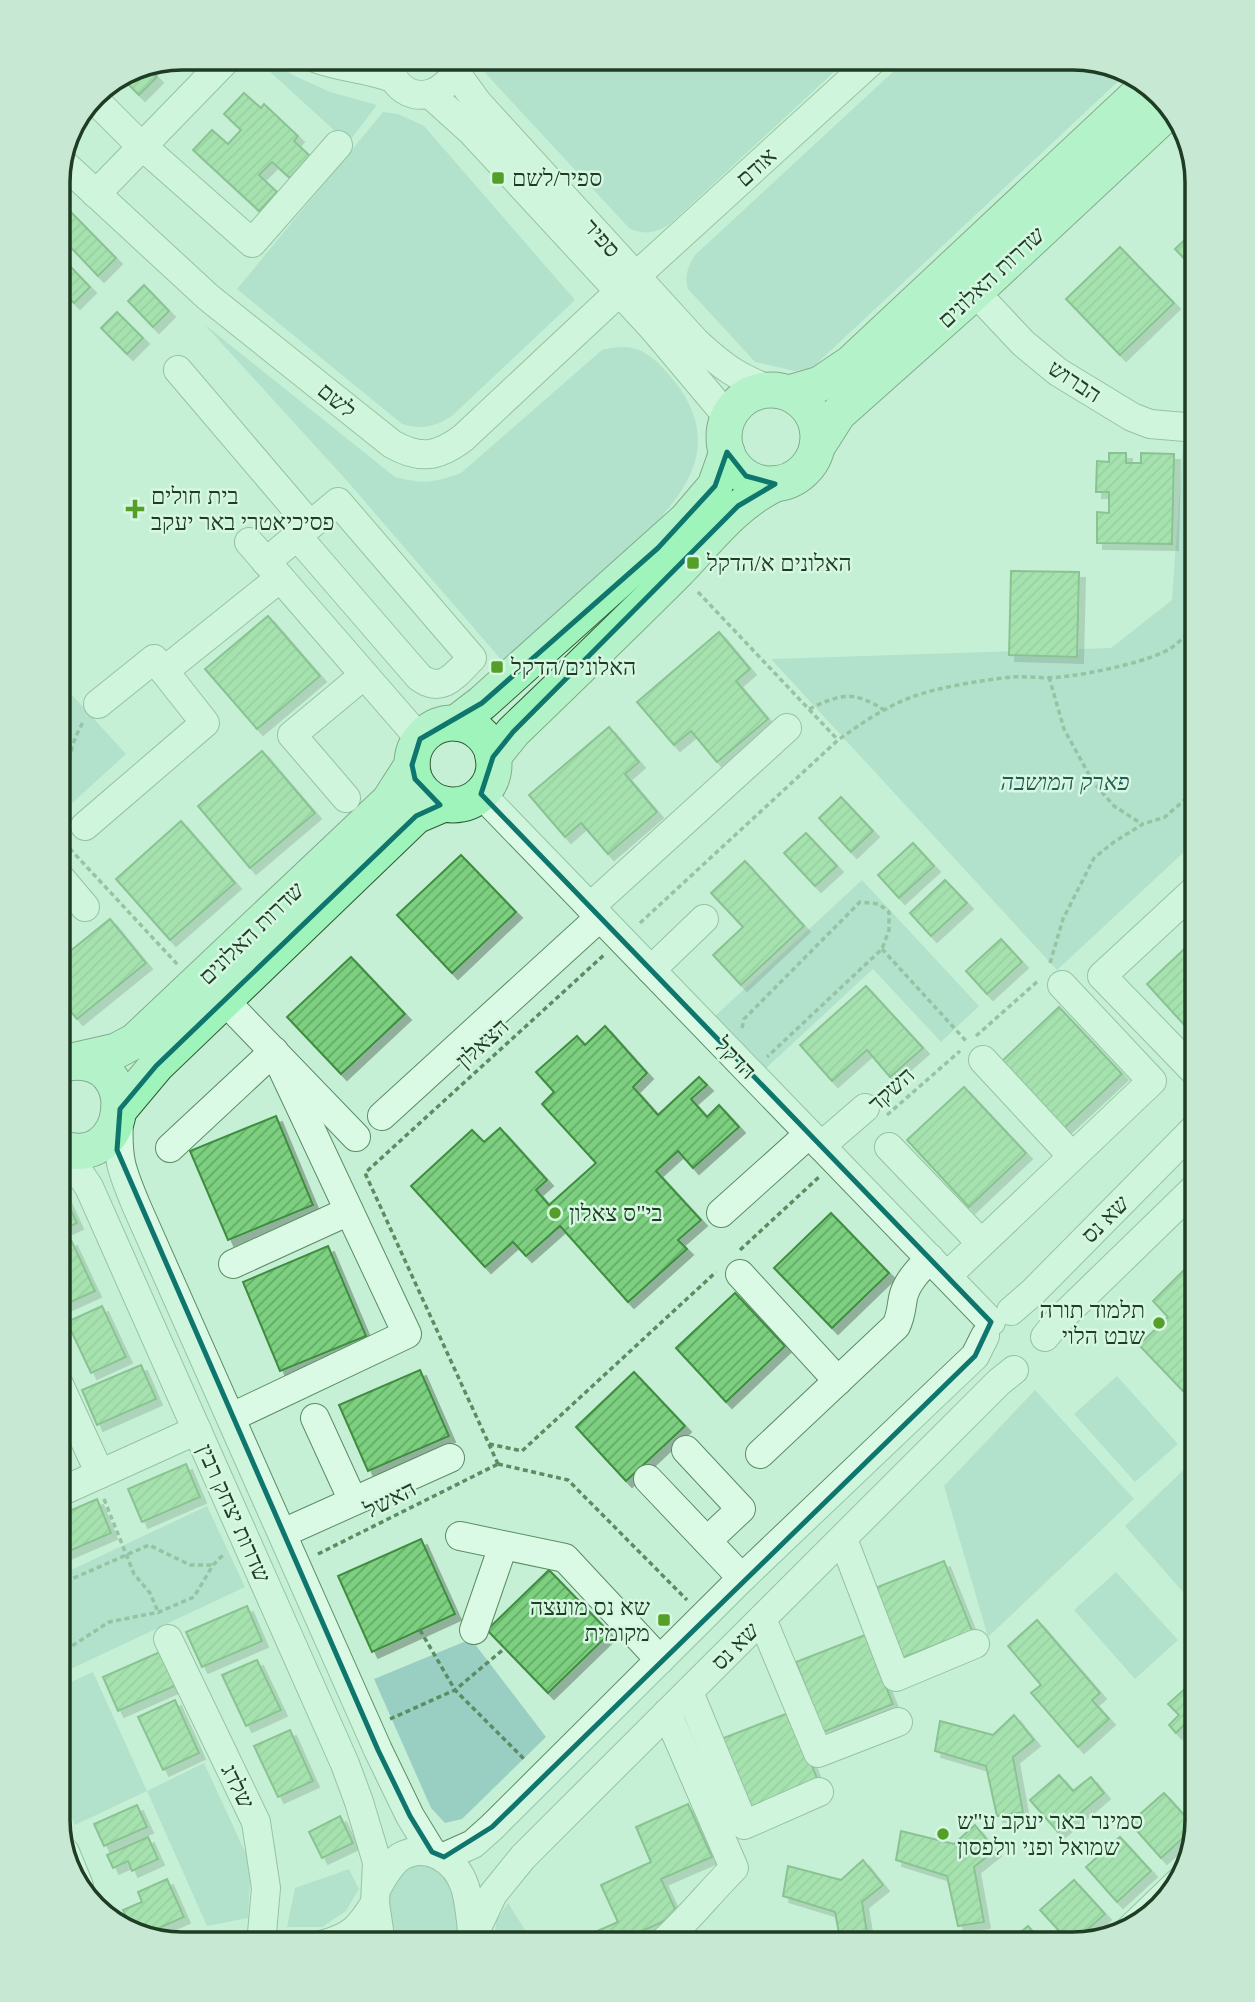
<svg xmlns="http://www.w3.org/2000/svg" width="1255" height="2002" viewBox="0 0 1255 2002" font-family="'Times New Roman','Noto Sans Hebrew',serif">
	<style>
		.green { fill: #99cfc2 }
		.building { fill: url(#building-hatch); stroke: #408d42; stroke-width: 2; filter: url(#shadow) }
		.lines { fill: none; stroke-linecap: round; stroke-linejoin: round }
		.minor-casing { stroke: #5b8d63; stroke-width: 30 }
		.major-casing { stroke: #2f5b33; stroke-width: 37 }
		.path { stroke: #5b8d63; stroke-width: 3.5; stroke-dasharray: 5 3.5; stroke-linecap: butt }
		.minor { stroke: #dafae5; stroke-width: 28 }
		.major { stroke: #9ef4ba; stroke-width: 35 }
		.marked { fill: none; stroke: #0f766e; stroke-width: 5; stroke-linejoin: round }
		.poi-dot { fill: #549f28; stroke: #d6f7e2; stroke-width: 2.5 }
		.labels { text-anchor: middle; stroke-width: 5; stroke-linejoin: round; paint-order: stroke }
		.street-label { font-size: 23px; fill: #1f3d23; stroke: #d6f7e2 }
		.poi-label { font-size: 23px; fill: #1f3d23; stroke: #d6f7e2; text-anchor: start }
		.park-label { font-size: 23px; font-style: italic; fill: #255a54; stroke: #d6f7e2 }
		.rim { fill: none; stroke: #1f3d23; stroke-width: 3.5 }
	</style>
	<defs>
		<pattern id="building-hatch" width="6" height="6" patternUnits="userSpaceOnUse" patternTransform="scale(1.75)"><rect width="6" height="6" fill="#7bd07f"/><path d="M-1 1l2-2M0 6l6-6M5 7l2-2" fill="none" stroke="#64aa68"/></pattern>
		<filter id="shadow"><feDropShadow dx="6" dy="6" stdDeviation="0" flood-color="#0004"/></filter>
	</defs>
	<rect width="100%" height="100%" fill="#c6f0d5"/>
	<g class="green">
		<polygon points="255,58 266,58 293,75 330,92 377,105 348,143"/>
		<path d="M 481,58 L 849,58 L 671,223 C 656,233 646,235 630,229 L 486,74 L 480,62 Z"/>
		<path d="M 908,58 L 1082,58 L 1127,73 L 812,368 L 795,371 L 755,362 L 688,289 C 684,275 688,267 695,255 Z"/>
		<path d="M 383,112 L 398,114 L 424,126 L 575,300 L 453,415 C 436,427 421,430 402,424 L 237,289 Z"/>
		<path d="M 204,324 L 395,477 C 422,484 434,483 461,473 L 602,350 C 634,341 650,352 670,376 C 741,458 661,519 603,573 C 570,603 537,633 504,663 L 348,482 Z"/>
		<polygon points="1183,443 1197,444 1197,840 1057,970 771,659 1111,648 1172,600"/>
		<polygon points="72,695 126,754 58,816 58,707"/>
		<polygon points="862,880 979,1006 941,1042 873,969 763,1071 714,1017"/>
		<polygon points="1117,1376 1178,1444 1135,1482 1074,1414"/>
		<polygon points="1035,1390 1134,1499 988,1637 944,1486"/>
		<polygon points="1197,1457 1197,1608 1125,1526"/>
		<polygon points="207,1506 245,1587 58,1675 58,1576"/>
		<polygon points="1116,1572 1178,1640 1135,1679 1074,1610"/>
		<polygon points="471,1639 546,1737 462,1819 445,1823 431,1808 374,1679"/>
		<polygon points="93,1672 147,1791 204,1763 247,1856 250,1881 248,1918 207,1926 147,1791 75,1825 58,1788 58,1688"/>
		<polygon points="430,1860 455,1888 464,1944 392,1944 386,1900 397,1873"/>
		<polygon points="349,1869 359,1889 346,1911 322,1927 287,1927 295,1888"/>
		<polygon points="508,1903 534,1944 494,1944 496,1921"/>
	</g>
	<g class="building">
		<polygon points="146,65 157,77 139,95 120,76 135,67"/>
		<polygon points="244,93 261,108 264,104 298,136 294,141 310,156 290,178 272,162 259,175 277,192 259,211 193,150 212,130 228,144 241,130 224,114"/>
		<polygon points="58,199 116,258 98,276 58,234"/>
		<polygon points="1197,228 1197,272 1175,249"/>
		<polygon points="1120,247 1174,303 1120,355 1066,299"/>
		<polygon points="65,261 90,287 74,303 58,287 58,268"/>
		<polygon points="144,285 169,311 153,327 128,301"/>
		<polygon points="117,312 143,338 127,354 101,328"/>
		<polygon points="1109,453 1126,453 1126,463 1141,463 1141,453 1174,454 1172,544 1097,543 1097,512 1109,513 1109,492 1096,492 1097,461 1109,462"/>
		<polygon points="1011,571 1079,572 1077,657 1009,655"/>
		<polygon points="268,616 320,676 257,729 205,669"/>
		<polygon points="719,632 750,669 736,681 768,719 717,762 691,731 674,745 637,702"/>
		<polygon points="609,727 639,762 625,774 657,812 608,854 581,823 565,837 529,795"/>
		<polygon points="262,751 315,813 250,868 198,806"/>
		<polygon points="841,797 873,831 851,852 819,818"/>
		<polygon points="181,821 235,883 170,940 116,879"/>
		<polygon points="806,833 837,866 815,886 784,853"/>
		<polygon points="913,843 934,866 899,898 878,875"/>
		<polygon points="461,855 516,912 452,973 397,915"/>
		<polygon points="745,861 804,926 741,985 713,955 743,927 711,893"/>
		<polygon points="945,880 967,903 931,936 910,913"/>
		<polygon points="110,919 146,963 77,1019 58,996 58,961"/>
		<polygon points="1197,937 1197,1039 1147,984"/>
		<polygon points="1001,939 1022,962 987,994 966,971"/>
		<polygon points="351,957 405,1014 341,1074 287,1017"/>
		<polygon points="866,986 923,1048 890,1077 867,1050 832,1081 800,1045"/>
		<polygon points="1059,1007 1122,1074 1064,1128 1001,1062"/>
		<polygon points="605,1026 647,1073 633,1087 658,1115 699,1077 707,1085 691,1099 707,1117 719,1105 739,1127 693,1168 678,1151 656,1171 701,1220 678,1240 687,1249 628,1302 560,1226 526,1256 513,1242 485,1267 411,1186 472,1130 484,1142 500,1128 547,1180 536,1190 549,1205 596,1163 542,1104 554,1092 536,1072 577,1036 585,1045"/>
		<polygon points="964,1087 1026,1153 969,1207 907,1140"/>
		<polygon points="276,1116 313,1205 228,1240 190,1151"/>
		<polygon points="62,1190 77,1223 58,1232 58,1192"/>
		<polygon points="831,1213 889,1273 832,1328 774,1268"/>
		<polygon points="71,1240 95,1291 60,1307 58,1302 58,1246"/>
		<polygon points="328,1246 366,1336 280,1371 243,1282"/>
		<polygon points="1192,1262 1197,1268 1197,1377 1183,1391 1139,1345 1168,1317 1153,1301"/>
		<polygon points="735,1293 785,1346 726,1402 676,1348"/>
		<polygon points="102,1306 126,1357 91,1373 67,1322"/>
		<polygon points="141,1365 156,1399 97,1425 82,1390"/>
		<polygon points="420,1370 449,1436 368,1471 339,1405"/>
		<polygon points="634,1372 685,1426 626,1481 576,1427"/>
		<polygon points="186,1464 200,1497 142,1522 128,1489"/>
		<polygon points="97,1499 111,1533 58,1556 58,1516"/>
		<polygon points="421,1539 455,1614 372,1652 338,1576"/>
		<polygon points="944,1561 972,1631 902,1658 875,1588"/>
		<polygon points="549,1570 610,1633 548,1693 487,1630"/>
		<polygon points="247,1606 262,1641 202,1667 186,1632"/>
		<polygon points="1037,1620 1100,1693 1092,1700 1109,1719 1078,1747 1031,1693 1041,1685 1008,1646"/>
		<polygon points="865,1635 893,1704 823,1732 796,1662"/>
		<polygon points="162,1651 177,1685 118,1711 103,1677"/>
		<polygon points="257,1660 281,1710 246,1726 222,1675"/>
		<polygon points="1197,1678 1197,1713 1176,1733 1169,1725 1179,1715 1168,1704"/>
		<polygon points="175,1700 199,1753 163,1770 138,1717"/>
		<polygon points="791,1712 818,1781 749,1809 721,1739"/>
		<polygon points="1014,1715 1034,1740 1013,1757 1023,1812 997,1816 986,1766 935,1751 940,1721 993,1735"/>
		<polygon points="290,1730 313,1781 278,1797 254,1746"/>
		<polygon points="1059,1775 1073,1791 1091,1777 1104,1793 1058,1832 1030,1800"/>
		<polygon points="1164,1793 1195,1827 1161,1858 1130,1823"/>
		<polygon points="688,1804 712,1857 661,1879 678,1915 626,1938 628,1944 568,1944 618,1922 601,1885 651,1862 636,1827"/>
		<polygon points="137,1805 147,1827 104,1846 94,1824"/>
		<polygon points="340,1816 353,1843 322,1858 309,1832"/>
		<polygon points="975,1825 995,1850 974,1867 984,1922 958,1926 947,1876 896,1860 901,1831 954,1844"/>
		<polygon points="148,1837 158,1859 132,1871 128,1861 113,1868 107,1855"/>
		<polygon points="1120,1837 1151,1871 1117,1902 1086,1867"/>
		<polygon points="863,1860 883,1885 862,1902 869,1944 841,1944 835,1912 783,1896 788,1866 841,1880"/>
		<polygon points="167,1879 184,1917 145,1934 132,1930 123,1910 142,1902 138,1892"/>
		<polygon points="1074,1880 1105,1914 1071,1944 1040,1910"/>
		<polygon points="1028,1926 1044,1944 1007,1944"/>
	</g>
	<g class="lines">
		<defs>
			<g id="minor">
				<path d="M 315,58 C 340,68 367,68 392,78"/>
				<path d="M 390,58 C 388,91 422,107 446,84"/>
				<path d="M 453,63 L 459,77 L 477,102 L 696,342 C 723,367 737,377 771,390"/>
				<polyline points="430,94 471,131 653,328 722,410 727,421"/>
				<polyline points="93,98 132,137 252,243 338,145"/>
				<path d="M 63,163 L 208,297 L 392,444 C 420,460 438,457 463,438 L 619,292"/>
				<polyline points="96,194 228,58"/>
				<polyline points="636,276 875,58"/>
				<polyline points="975,292 1023,343 1058,372 1132,417 1150,424 1197,428"/>
				<polyline points="178,370 310,525"/>
				<polyline points="249,542 420,739"/>
				<path d="M 266,562 L 338,502 L 472,658 C 456,674 442,695 419,677 L 297,536"/>
				<polyline points="98,704 154,659 164,671"/>
				<polyline points="481,794 991,1322"/>
				<polyline points="346,798 292,735 364,675"/>
				<polyline points="85,826 205,723 164,671 280,578"/>
				<polyline points="58,875 85,907"/>
				<polyline points="590,907 787,728"/>
				<polyline points="651,970 704,919"/>
				<polyline points="225,1001 356,1137"/>
				<polyline points="983,1060 1072,1156"/>
				<polyline points="1197,1074 1102,976 1197,888"/>
				<polyline points="382,1116 600,917"/>
				<path d="M 119,1119 C 117,1159 121,1169 136,1205 L 378,1750 L 410,1816 L 432,1852"/>
				<polyline points="821,1146 865,1108"/>
				<polyline points="889,1147 981,1243"/>
				<polyline points="170,1148 274,1051 407,1334 232,1417"/>
				<polyline points="63,1149 89,1187 345,1764 359,1802 377,1862 375,1903 381,1944"/>
				<polyline points="721,1213 809,1134"/>
				<polyline points="233,1264 349,1211"/>
				<polyline points="740,1274 838,1381"/>
				<polyline points="947,1276 1152,1081 1062,985"/>
				<polyline points="1011,1311 1033,1292 1197,1126"/>
				<polyline points="1045,1337 1057,1322 1197,1186"/>
				<polyline points="58,1382 100,1474"/>
				<polyline points="315,1418 353,1501"/>
				<polyline points="686,1450 741,1509 707,1541"/>
				<path d="M 760,1454 L 896,1326 C 901,1316 901,1309 903,1298 C 906,1282 920,1269 930,1258"/>
				<polyline points="648,1479 742,1578"/>
				<polyline points="58,1493 197,1430"/>
				<polyline points="283,1533 450,1458"/>
				<polyline points="460,1536 565,1558 660,1660"/>
				<polyline points="843,1539 896,1677 975,1644"/>
				<polyline points="762,1619 818,1753 898,1722"/>
				<polyline points="474,1630 503,1546"/>
				<polyline points="168,1639 256,1822 266,1888 261,1944"/>
				<polyline points="689,1692 744,1825 819,1792"/>
				<polyline points="65,1852 79,1886"/>
				<polyline points="444,1857 473,1844 492,1827 742,1578 975,1356 985,1336"/>
				<path d="M 377,1888 C 383,1877 390,1864 400,1857 C 428,1841 456,1860 465,1887 C 470,1903 471,1923 473,1941"/>
				<polyline points="1127,1932 1181,1880"/>
				<polyline points="473,1936 493,1894 523,1857 999,1382 1014,1370"/>
				<path d="M 325,1944 C 353,1936 360,1927 375,1903"/>
				<path d="M 661,1944 C 688,1920 709,1893 734,1868 L 667,1713"/>
			</g>
			<g id="major">
				<circle cx="771" cy="437" r="47"/>
				<polyline points="789,393 820,384 851,363 1148,85"/>
				<polyline points="817,447 838,414 975,292 1170,110"/>
				<polyline points="456,723 482,703 686,520 715,486 727,452"/>
				<circle cx="453" cy="764" r="41"/>
				<path d="M 493,757 L 513,732 C 568,679 623,626 677,572 C 709,539 734,504 775,484"/>
				<polyline points="63,1063 116,1051 135,1041 389,801 412,765"/>
				<polyline points="120,1109 156,1066 416,816 444,804"/>
				<path d="M 58,1147 C 130,1175 144,1052 68,1063"/>
			</g>
		</defs>
		<use href="#minor" class="minor-casing"/>
		<use href="#major" class="major-casing"/>
		<g class="path">
			<polyline points="698,592 838,740"/>
			<polyline points="1194,626 1197,636"/>
			<polyline points="1049,677 1064,729 1093,782 1114,806 1142,824"/>
			<path d="M 809,709 C 841,694 853,690 884,710"/>
			<path d="M 58,791 C 69,780 68,763 72,748 C 74,739 79,730 83,722"/>
			<polyline points="58,836 178,965"/>
			<path d="M 640,923 L 838,740 C 862,723 885,707 912,697 C 938,687 984,680 1012,677 C 1028,676 1044,679 1060,677 C 1085,675 1155,661 1174,646 C 1183,639 1193,628 1197,618"/>
			<polyline points="882,949 967,1042"/>
			<polyline points="1050,963 1063,919 1094,858 1114,842 1143,824 1165,817 1197,789"/>
			<polyline points="742,1028 744,1019 860,902 879,904 889,912 889,930 882,949 767,1057"/>
			<polyline points="976,1036 1038,981"/>
			<polyline points="887,1115 960,1051"/>
			<polyline points="740,1250 819,1177"/>
			<polyline points="489,1444 522,1451 716,1272"/>
			<polyline points="498,1464 365,1173 605,954"/>
			<polyline points="498,1464 568,1480 687,1600"/>
			<polyline points="104,1499 134,1574 150,1593 159,1614"/>
			<polyline points="318,1554 498,1464"/>
			<polyline points="58,1585 149,1545 190,1565 213,1565"/>
			<polyline points="420,1630 455,1690 526,1761"/>
			<polyline points="58,1655 109,1622 159,1612 194,1597 213,1565 225,1553"/>
			<polyline points="390,1719 455,1690 505,1648"/>
		</g>
		<use href="#minor" class="minor"/>
		<use href="#major" class="major"/>
	</g>
	<path d="M0 0H1255V2002H0ZM 727,452 L 746,476 L 775,484 L 738,506 L 513,732 L 493,757 L 481,794 L 991,1322 L 975,1356 L 492,1827 L 444,1857 L 432,1852 L 410,1816 L 378,1750 L 117,1150 L 120,1109 L 156,1066 L 416,816 L 440,805 L 415,779 L 412,765 L 420,739 L 482,703 L 658,548 L 715,486 Z" fill="#c6f0d5" fill-opacity=".55" fill-rule="evenodd"/>
	<path class="marked" d="M 727,452 L 746,476 L 775,484 L 738,506 L 513,732 L 493,757 L 481,794 L 991,1322 L 975,1356 L 492,1827 L 444,1857 L 432,1852 L 410,1816 L 378,1750 L 117,1150 L 120,1109 L 156,1066 L 416,816 L 440,805 L 415,779 L 412,765 L 420,739 L 482,703 L 658,548 L 715,486 Z"/>
	<g class="poi-dot">
		<rect x="491" y="171" width="14" height="14" rx="3.5"/>
		<path d="M131.5 498.5h7v7h7v7h-7v7h-7v-7h-7v-7h7z"/>
		<rect x="686" y="556" width="14" height="14" rx="3.5"/>
		<rect x="490" y="660" width="14" height="14" rx="3.5"/>
		<circle cx="555" cy="1213" r="7"/>
		<circle cx="1159" cy="1323" r="7"/>
		<rect x="657" y="1613" width="14" height="14" rx="3.5"/>
		<circle cx="943" cy="1834" r="7"/>
	</g>
	<g class="labels">
		<g class="street-label">
			<text transform="translate(756 167) rotate(-42)" y="8">אודם</text>
			<text transform="translate(602 238) rotate(48)" y="8">ספיר</text>
			<text transform="translate(991 277) rotate(-43)" y="8">שדרות האלונים</text>
			<text transform="translate(1075 381) rotate(33)" y="8">הברוש</text>
			<text transform="translate(337 400) rotate(39)" y="8">לשם</text>
			<text transform="translate(251 933) rotate(-44)" y="8">שדרות האלונים</text>
			<text transform="translate(482 1043) rotate(-42)" y="8">הצאלון</text>
			<text transform="translate(736 1058) rotate(46)" y="8">הדקל</text>
			<text transform="translate(891 1089) rotate(-42)" y="8">השקד</text>
			<text transform="translate(1105 1219) rotate(-45)" y="8">שא נס</text>
			<text transform="translate(390 1499) rotate(-27)" y="8">האשל</text>
			<text transform="translate(234 1513) rotate(66)" y="8">שדרות יצחק רבין</text>
			<text transform="translate(735 1646) rotate(-45)" y="8">שא נס</text>
			<text transform="translate(238 1786) rotate(64)" y="8">שלדג</text>
		</g>
		<g class="poi-label">
			<text x="512" y="186">ספיר/לשם</text>
			<text x="151" y="504">בית חולים<tspan x="151" dy="26">פסיכיאטרי באר יעקב</tspan></text>
			<text x="707" y="571">האלונים א/הדקל</text>
			<text x="511" y="675">האלונים/הדקל</text>
			<text x="569" y="1221">בי"ס צאלון</text>
			<text x="1145" y="1318" text-anchor="end">תלמוד תורה<tspan x="1145" dy="26">שבט הלוי</tspan></text>
			<text x="650" y="1615" text-anchor="end">שא נס מועצה<tspan x="650" dy="26">מקומית</tspan></text>
			<text x="957" y="1829">סמינר באר יעקב ע"ש<tspan x="957" dy="26">שמואל ופני וולפסון</tspan></text>
		</g>
		<g class="park-label">
			<text x="1065" y="790">פארק המושבה</text>
		</g>
	</g>
	<path d="M0 0H1255V2002H0ZM182 70H1073A112 112 0 0 1 1185 182V1820A112 112 0 0 1 1073 1932H182A112 112 0 0 1 70 1820V182A112 112 0 0 1 182 70Z" fill="#c7e8d3" fill-rule="evenodd"/>
	<path class="rim" d="M182 70H1073A112 112 0 0 1 1185 182V1820A112 112 0 0 1 1073 1932H182A112 112 0 0 1 70 1820V182A112 112 0 0 1 182 70Z"/>
</svg>
